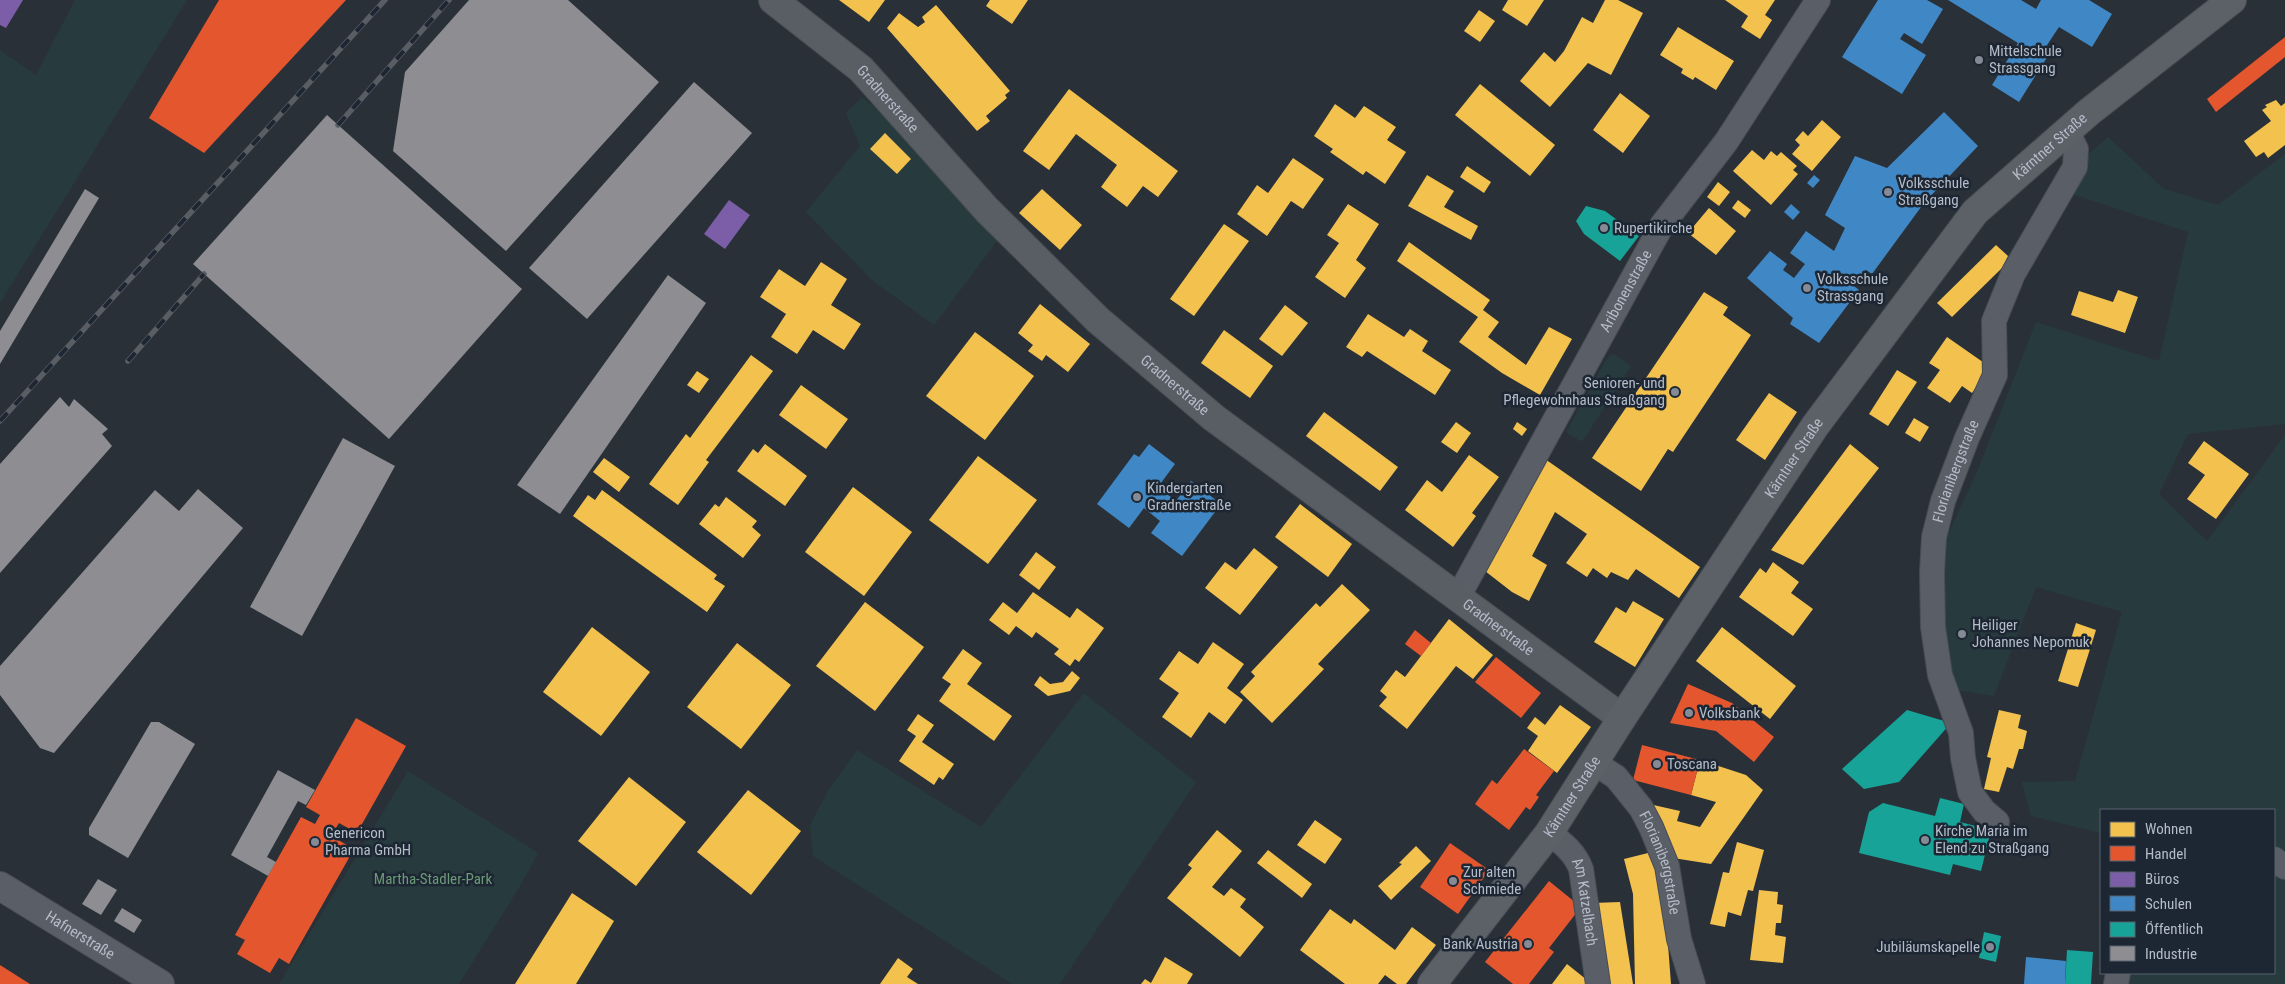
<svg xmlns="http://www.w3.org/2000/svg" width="2285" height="984" viewBox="0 0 2285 984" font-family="'Roboto Condensed',sans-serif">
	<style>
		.green { fill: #273a3e }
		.homes { fill: #f2c14e }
		.shops { fill: #e4572e }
		.offices { fill: #7b5ea7 }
		.schools { fill: #3f88c5 }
		.public { fill: #17a398 }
		.industry { fill: #8d8d92 }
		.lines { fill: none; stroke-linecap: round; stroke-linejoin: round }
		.minor-casing { stroke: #484c53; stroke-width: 26 }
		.tertiary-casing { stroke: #484c53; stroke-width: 30 }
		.secondary-casing { stroke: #484c53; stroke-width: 30 }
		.primary-casing { stroke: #484c55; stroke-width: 30 }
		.minor { stroke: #5a5e66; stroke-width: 24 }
		.tertiary { stroke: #5a5e66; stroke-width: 28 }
		.secondary { stroke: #595d64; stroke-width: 28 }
		.primary { stroke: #5c6168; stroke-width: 28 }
		.rail-casing { stroke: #595d64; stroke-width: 5.5 }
		.rail { stroke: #1d2633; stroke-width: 4; stroke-dasharray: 11; stroke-linecap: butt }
		.poi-dot { fill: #848b96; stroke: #1d2633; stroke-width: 2 }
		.labels { text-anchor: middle; stroke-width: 5; stroke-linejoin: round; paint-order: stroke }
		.poi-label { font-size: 15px; fill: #b4bcc9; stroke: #1d2633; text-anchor: start }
		.street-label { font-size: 15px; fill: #b4bcc9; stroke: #1d2633 }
		.park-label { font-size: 15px; fill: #6b9a76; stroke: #1d2633 }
	</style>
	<rect width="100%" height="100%" fill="#2a3038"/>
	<g class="green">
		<polygon points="75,0 187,0 0,303 0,50 36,75"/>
		<polygon points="862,97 881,113 997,241 934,325 873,281 806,212 860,146 846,113"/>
		<polygon points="2108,137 2164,189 2218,205 2285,154 2285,424 2188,434 2159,494 2207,541 2285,435 2285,984 2128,984 2127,973 2274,973 2274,810 2101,810 2101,833 2031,816 2022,782 2075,781 2122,612 2036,587 1994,696 1952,689 1940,635 1940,551 1977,472 2036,322 2159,361 2188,232 2050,187"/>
		<polygon points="1614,354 1631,366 1582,442 1566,432 1603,365 1609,356"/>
		<polygon points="1084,693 1196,782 1060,984 1012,984 813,856 810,825 828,791 857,750 981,827"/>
		<polygon points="408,771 538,853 522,883 459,984 279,984"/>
	</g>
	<g class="homes">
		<polygon points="839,0 885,0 869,22"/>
		<polygon points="990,0 1028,0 1012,24 986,6"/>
		<polygon points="1508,0 1544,0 1527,26 1502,10"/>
		<polygon points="1605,0 1618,0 1643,13 1611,75 1588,63 1550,107 1520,81 1544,52 1555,62 1564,51 1582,17 1593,23"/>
		<polygon points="1725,0 1775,0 1765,15 1772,20 1760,39 1741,27 1748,16"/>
		<polygon points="936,5 1010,91 1005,95 1007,98 986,116 990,121 977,131 887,28 899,13 918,27 925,22 922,17"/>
		<polygon points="1479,10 1495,21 1480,42 1464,31"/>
		<polygon points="1678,27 1734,61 1716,90 1695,77 1693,80 1681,73 1683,69 1660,55"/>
		<polygon points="1480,84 1555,145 1530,176 1455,115"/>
		<polygon points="1069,89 1178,171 1158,197 1143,186 1127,207 1101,187 1117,165 1076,134 1049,170 1023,151"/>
		<polygon points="1620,93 1650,116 1623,153 1593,130"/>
		<polygon points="2276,100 2281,106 2285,103 2285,145 2268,158 2264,152 2256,157 2244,141 2271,121 2262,110 2267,107 2265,105"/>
		<polygon points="1335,104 1355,118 1364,106 1396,127 1387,140 1406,152 1385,184 1366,171 1363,175 1330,152 1333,149 1314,136"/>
		<polygon points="1822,120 1841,137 1812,171 1792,154 1800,145 1795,140 1803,131 1808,136"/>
		<polygon points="885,133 911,159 897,174 870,149"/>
		<polygon points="1752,150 1764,160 1771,151 1777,156 1781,152 1797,166 1793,170 1798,174 1771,205 1733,171"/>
		<polygon points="1293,158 1324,179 1303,209 1291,201 1267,236 1237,214 1257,185 1268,193"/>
		<polygon points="1467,166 1491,182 1484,193 1460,177"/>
		<polygon points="1427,175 1454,191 1444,207 1478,226 1471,240 1408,206"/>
		<polygon points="1718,182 1730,192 1719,206 1707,197"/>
		<polygon points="1042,189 1082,225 1060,250 1019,213"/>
		<polygon points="1738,200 1751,210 1745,218 1732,208"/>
		<polygon points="1348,204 1379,224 1356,260 1366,268 1345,298 1315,277 1339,243 1327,235"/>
		<polygon points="1709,208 1736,231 1716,255 1688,233"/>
		<polygon points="1224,224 1249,241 1194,316 1170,299"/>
		<polygon points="1409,242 1490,300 1483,310 1499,322 1488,337 1526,365 1549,327 1572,339 1540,395 1502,373 1459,342 1478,317 1397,261"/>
		<polygon points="1996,245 2008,256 2002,268 1952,317 1937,303"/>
		<polygon points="821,262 847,279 831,305 861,324 844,350 813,330 797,354 771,337 786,314 760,297 779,269 805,286"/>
		<polygon points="2118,290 2138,297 2125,333 2071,315 2079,291 2113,302"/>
		<polygon points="1704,292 1728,307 1723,315 1751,335 1673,452 1668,449 1641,491 1592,458"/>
		<polygon points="1040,304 1090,344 1068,372 1046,355 1042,361 1028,351 1033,345 1018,333"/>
		<polygon points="1285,305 1308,323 1282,356 1259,339"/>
		<polygon points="1368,314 1404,337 1410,329 1428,341 1422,351 1451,370 1435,395 1367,351 1362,357 1346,347"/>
		<polygon points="1224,330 1273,366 1250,398 1201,363"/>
		<polygon points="975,332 1034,376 985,440 926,396"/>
		<polygon points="1947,337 1990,367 1972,393 1962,386 1950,403 1927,388 1940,370 1929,363"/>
		<polygon points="751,355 773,371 706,460 709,462 678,505 649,484 686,434 690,438"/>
		<polygon points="1897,370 1917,382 1888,426 1869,414"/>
		<polygon points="697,371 709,379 699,393 687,385"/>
		<polygon points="801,385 848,419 826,449 779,415"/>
		<polygon points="1769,393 1797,412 1765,460 1736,440"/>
		<polygon points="1324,412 1398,467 1380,491 1306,436"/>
		<polygon points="1914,418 1929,427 1920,442 1905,433"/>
		<polygon points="1456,422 1471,433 1457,453 1441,442"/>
		<polygon points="1517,422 1527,429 1522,436 1513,429"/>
		<polygon points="2204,441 2249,474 2216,519 2187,499 2205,475 2188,463"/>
		<polygon points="765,444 807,476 785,506 737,471 753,449 758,453"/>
		<polygon points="1850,444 1879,468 1803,565 1771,550"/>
		<polygon points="1469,455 1499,477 1472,513 1476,516 1453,547 1405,510 1427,480 1442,492"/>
		<polygon points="978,456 1037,500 988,564 929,520"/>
		<polygon points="604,458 630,477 619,492 593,472"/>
		<polygon points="1545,459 1700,567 1679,598 1636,569 1628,580 1611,572 1607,578 1593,568 1587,577 1566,563 1587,534 1555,512 1532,556 1547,565 1529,601 1512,592 1485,571"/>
		<polygon points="853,487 912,532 864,596 805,552"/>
		<polygon points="602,490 717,575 714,579 725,586 707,612 573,516 588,495 595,500"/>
		<polygon points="726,497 757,521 752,527 761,535 743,558 699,524 715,504 719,507"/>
		<polygon points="1300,504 1352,544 1328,577 1275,537"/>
		<polygon points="1254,548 1278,567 1240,615 1205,588 1225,562 1236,570"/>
		<polygon points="1036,552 1056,567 1039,590 1019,575"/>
		<polygon points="1773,562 1799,582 1791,593 1813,609 1793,636 1739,597 1760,568 1766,573"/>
		<polygon points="1342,584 1370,610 1318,664 1324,669 1272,723 1240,692 1255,676 1251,672 1316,603 1320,607"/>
		<polygon points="1033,592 1070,618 1077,608 1104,628 1079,662 1075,659 1070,666 1054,654 1059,649 1036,632 1032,638 1016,626 1009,635 989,620 1003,602 1017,613"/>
		<polygon points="1633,601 1664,619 1635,667 1594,642 1616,607 1626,613"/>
		<polygon points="865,602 924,647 875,711 816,666"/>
		<polygon points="1449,619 1493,655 1473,679 1456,666 1407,729 1379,706 1387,697 1380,691 1396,670 1405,677"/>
		<polygon points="2076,623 2096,630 2078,687 2058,681"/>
		<polygon points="592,627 650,672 601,736 543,692"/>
		<polygon points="1722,627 1796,686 1770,719 1696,661"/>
		<polygon points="1213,642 1244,664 1227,688 1243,700 1225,724 1209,712 1191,738 1162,717 1179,693 1159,679 1179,651 1198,664"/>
		<polygon points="737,643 791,685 741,749 687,707"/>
		<polygon points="963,649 982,663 967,684 1012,716 994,741 939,701 951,684 942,678"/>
		<polygon points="1072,671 1080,678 1070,691 1048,696 1034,685 1040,676 1050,684 1063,682"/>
		<polygon points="1560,705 1591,727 1557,773 1528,751 1538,736 1527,728 1535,717 1545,725"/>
		<polygon points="1999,710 2021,715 2018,728 2027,731 2023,749 2019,749 2013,769 2007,767 1999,792 1984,789 1991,758 1987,757"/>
		<polygon points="918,714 934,725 922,742 954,764 943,780 939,777 934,785 899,761 916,736 907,730"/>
		<polygon points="1700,760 1746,775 1763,790 1711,864 1673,858 1649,804 1680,811 1677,821 1700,827 1716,802 1691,795"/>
		<polygon points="629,777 686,822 636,886 578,841"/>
		<polygon points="748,790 801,831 751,895 697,852"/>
		<polygon points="1315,820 1342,839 1325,864 1297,845"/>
		<polygon points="1217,830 1242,851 1212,887 1224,896 1231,888 1246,899 1240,907 1264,927 1240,957 1167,898 1192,868 1188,865"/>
		<polygon points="1737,842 1764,850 1753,891 1748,890 1741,916 1728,912 1725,927 1710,924 1723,872 1729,873"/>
		<polygon points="1416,846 1431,861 1391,900 1378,886 1402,864 1399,863"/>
		<polygon points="1268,850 1312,884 1302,898 1257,863"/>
		<polygon points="1656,851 1664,892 1671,984 1635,984 1633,894 1624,859"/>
		<polygon points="1759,890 1778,892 1777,904 1783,905 1781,923 1776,923 1775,935 1786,937 1783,963 1750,960"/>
		<polygon points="572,893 614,921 576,984 515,984"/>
		<polygon points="1620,902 1633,984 1607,984 1593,903"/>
		<polygon points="1330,909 1351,924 1354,919 1395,950 1412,927 1436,945 1406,984 1397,984 1385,975 1378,984 1345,984 1300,950"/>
		<polygon points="1165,957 1193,974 1187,984 1141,984 1145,979 1151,983"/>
		<polygon points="898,958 913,969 907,977 918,984 880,984"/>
		<polygon points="1567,964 1592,984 1552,984"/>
	</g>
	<g class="shops">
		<polygon points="219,0 346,0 204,153 149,118"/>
		<polygon points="2285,37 2285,57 2216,112 2207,99"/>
		<polygon points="1415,630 1431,643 1421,656 1405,644"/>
		<polygon points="1496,657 1541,693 1521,718 1475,682"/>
		<polygon points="1688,684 1732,703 1774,737 1754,762 1716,731 1670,723"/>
		<polygon points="356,718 406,746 357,833 339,823 331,836 354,849 289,964 279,958 270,973 237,954 245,940 235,935 301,817 315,824 320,815 306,807"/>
		<polygon points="1642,745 1700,760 1691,795 1633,780"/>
		<polygon points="1524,749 1554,771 1536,795 1539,797 1530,810 1526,807 1509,830 1475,804 1492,780 1497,784"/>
		<polygon points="1450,843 1489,870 1458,914 1420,887"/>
		<polygon points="1549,881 1581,907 1549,948 1554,952 1529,984 1513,984 1485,962"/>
		<polygon points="0,965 30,984 0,984"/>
	</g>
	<g class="offices">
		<polygon points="0,0 23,0 6,28 0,25"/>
		<polygon points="729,200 750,215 725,249 704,234"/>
	</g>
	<g class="schools">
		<polygon points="1878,0 1927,0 1943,9 1922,44 1904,33 1900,39 1926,55 1902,94 1842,57"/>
		<polygon points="1948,0 2021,0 2036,9 2041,0 2089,0 2112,14 2092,47 2059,27 2047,45 2051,51 2019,102 1992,85 2018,43"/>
		<polygon points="1944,112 1978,146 1924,203 1872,274 1866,270 1854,286 1859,290 1819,343 1790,324 1793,318 1747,278 1770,251 1787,264 1783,270 1794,278 1805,264 1790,253 1806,231 1834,251 1845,228 1825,215 1855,156 1887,168"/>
		<polygon points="1814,175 1820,180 1813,188 1807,183"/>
		<polygon points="1791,204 1800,212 1793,220 1784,212"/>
		<polygon points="1149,444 1175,464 1158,487 1176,501 1191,481 1221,504 1182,556 1151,533 1160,521 1144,508 1129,528 1097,504 1134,454 1139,457"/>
		<polygon points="2026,957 2066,961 2065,984 2024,984"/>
	</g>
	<g class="public">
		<polygon points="1586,206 1605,211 1639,236 1620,261 1584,234 1576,221"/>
		<polygon points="1907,710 1951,723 1899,782 1864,789 1842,769"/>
		<polygon points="1940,798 1964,804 1960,822 1991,830 1981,871 1953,864 1950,875 1859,853 1869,812 1883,803 1935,816"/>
		<polygon points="1984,932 2001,936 1996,962 1979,958"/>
		<polygon points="2067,950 2093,952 2091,984 2065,984"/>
	</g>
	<g class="industry">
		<polygon points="469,0 568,0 659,82 506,251 393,151 405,72"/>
		<polygon points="694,82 752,133 587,319 529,268"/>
		<polygon points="327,115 522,289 389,439 193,264"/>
		<polygon points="85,189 99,198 0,364 0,331"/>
		<polygon points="668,275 706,303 560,514 517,485"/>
		<polygon points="60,397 69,407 74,399 108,429 102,434 112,446 0,573 0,464"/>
		<polygon points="343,438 395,466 302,636 250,607"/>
		<polygon points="198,489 243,528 54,753 40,748 0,695 0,666 155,490 179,511"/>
		<polygon points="151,722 159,722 195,744 128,858 89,835 89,828"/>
		<polygon points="278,770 315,790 306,805 298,801 267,857 276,862 268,876 231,855"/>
		<polygon points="98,879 117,890 101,915 82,904"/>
		<polygon points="122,908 142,920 134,933 114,921"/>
	</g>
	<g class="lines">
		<defs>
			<g id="minor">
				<path id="s1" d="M 1458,597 L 1662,225 L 1726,142 L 1818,0"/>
				<path id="s2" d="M 1593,762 L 1616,777 L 1641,808 L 1651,827 L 1667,866 L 1679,939 L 1693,984"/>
				<path id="s3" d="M 1997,822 L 1984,811 L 1970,792 L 1963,758 L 1961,733 L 1940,675 L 1933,627 L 1932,572 L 1934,537 L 1943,501 L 1967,438 L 1995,375 L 1994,321 L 2013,274 L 2075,167 L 2076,149 L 2067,131"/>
				<path id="s4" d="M 1549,833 C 1563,843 1575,853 1581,869 L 1598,984"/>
				<polyline points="2274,859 2285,867"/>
				<polyline points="2116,984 2118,973"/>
			</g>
			<g id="tertiary">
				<path id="s5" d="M 0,886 L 160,984"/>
			</g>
			<g id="secondary">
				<path id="s6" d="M 773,0 L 861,69 L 987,210 L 1098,320 L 1214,418 L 1622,718"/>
			</g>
			<g id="primary">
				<path id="s7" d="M 1432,984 L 1549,833 L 1622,718 L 1815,426 L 1975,212 L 2089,112 L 2232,0"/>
			</g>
		</defs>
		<use href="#minor" class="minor-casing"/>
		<use href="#tertiary" class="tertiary-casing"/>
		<use href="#secondary" class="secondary-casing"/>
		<use href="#primary" class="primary-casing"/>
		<use href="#minor" class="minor"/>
		<use href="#tertiary" class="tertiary"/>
		<use href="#secondary" class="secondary"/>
		<use href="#primary" class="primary"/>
		<defs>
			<g id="rail">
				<polyline points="338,125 449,0"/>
				<polyline points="128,361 204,274"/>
				<polyline points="0,421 385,0"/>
			</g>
		</defs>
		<use href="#rail" class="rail-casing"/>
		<use href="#rail" class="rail"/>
	</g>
	<g class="poi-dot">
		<circle cx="1979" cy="60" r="5"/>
		<circle cx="1888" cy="192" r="5"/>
		<circle cx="1604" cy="228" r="5"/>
		<circle cx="1807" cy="288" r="5"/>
		<circle cx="1675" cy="392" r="5"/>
		<circle cx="1137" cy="497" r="5"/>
		<circle cx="1962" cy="634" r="5"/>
		<circle cx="1689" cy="713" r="5"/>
		<circle cx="1657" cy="764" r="5"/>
		<circle cx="1925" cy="840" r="5"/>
		<circle cx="315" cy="842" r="5"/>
		<circle cx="1453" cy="881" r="5"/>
		<circle cx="1528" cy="944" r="5"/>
		<circle cx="1990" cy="947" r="5"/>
	</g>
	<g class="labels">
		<g class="poi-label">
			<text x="1989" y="56">Mittelschule<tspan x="1989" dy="17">Strassgang</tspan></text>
			<text x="1898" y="188">Volksschule<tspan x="1898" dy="17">Straßgang</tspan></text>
			<text x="1614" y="233">Rupertikirche</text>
			<text x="1817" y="284">Volksschule<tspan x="1817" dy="17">Strassgang</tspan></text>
			<text x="1665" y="388" text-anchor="end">Senioren- und<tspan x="1665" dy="17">Pflegewohnhaus Straßgang</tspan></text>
			<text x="1147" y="493">Kindergarten<tspan x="1147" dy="17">Gradnerstraße</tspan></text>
			<text x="1972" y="630">Heiliger<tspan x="1972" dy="17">Johannes Nepomuk</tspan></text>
			<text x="1699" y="718">Volksbank</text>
			<text x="1667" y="769">Toscana</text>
			<text x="1935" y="836">Kirche Maria im<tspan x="1935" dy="17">Elend zu Straßgang</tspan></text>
			<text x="325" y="838">Genericon<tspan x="325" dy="17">Pharma GmbH</tspan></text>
			<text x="1463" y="877">Zur alten<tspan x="1463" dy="17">Schmiede</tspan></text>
			<text x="1518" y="949" text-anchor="end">Bank Austria</text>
			<text x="1980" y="952" text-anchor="end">Jubiläumskapelle</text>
		</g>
		<g class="street-label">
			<text dy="5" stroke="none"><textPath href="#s6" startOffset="152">Gradnerstraße</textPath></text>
			<text dy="5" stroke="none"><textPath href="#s7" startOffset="1044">Kärntner Straße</textPath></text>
			<text dy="5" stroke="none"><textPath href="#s1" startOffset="349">Aribonenstraße</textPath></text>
			<text dy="5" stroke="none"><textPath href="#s6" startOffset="558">Gradnerstraße</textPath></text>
			<text dy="5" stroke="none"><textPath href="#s7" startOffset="639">Kärntner Straße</textPath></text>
			<text dy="5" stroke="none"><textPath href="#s3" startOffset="370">Florianibergstraße</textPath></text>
			<text dy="5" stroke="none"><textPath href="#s6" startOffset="962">Gradnerstraße</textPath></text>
			<text dy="5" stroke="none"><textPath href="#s7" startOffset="234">Kärntner Straße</textPath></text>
			<text dy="5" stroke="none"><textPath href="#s2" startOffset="126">Florianibergstraße</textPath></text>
			<text dy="5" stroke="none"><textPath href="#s4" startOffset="82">Am Katzelbach</textPath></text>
			<text dy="5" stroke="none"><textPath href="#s5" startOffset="94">Hafnerstraße</textPath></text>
		</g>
		<g class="park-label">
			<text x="433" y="884">Martha-Stadler-Park</text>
		</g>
	</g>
	<rect x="2100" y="809" width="175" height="165" fill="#1d2633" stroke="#59626f"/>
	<rect x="2110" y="822" width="25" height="15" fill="#f2c14e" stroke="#59626f"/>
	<text x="2145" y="834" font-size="15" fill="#b4bcc9">Wohnen</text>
	<rect x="2110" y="846" width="25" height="15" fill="#e4572e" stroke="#59626f"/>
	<text x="2145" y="859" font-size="15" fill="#b4bcc9">Handel</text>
	<rect x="2110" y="872" width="25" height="15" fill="#7b5ea7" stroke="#59626f"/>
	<text x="2145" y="884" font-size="15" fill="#b4bcc9">Büros</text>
	<rect x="2110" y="896" width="25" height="15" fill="#3f88c5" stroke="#59626f"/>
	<text x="2145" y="909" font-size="15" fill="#b4bcc9">Schulen</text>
	<rect x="2110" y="922" width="25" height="15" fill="#17a398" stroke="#59626f"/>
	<text x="2145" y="934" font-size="15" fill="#b4bcc9">Öffentlich</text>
	<rect x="2110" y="946" width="25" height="15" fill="#8d8d92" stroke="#59626f"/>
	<text x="2145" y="959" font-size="15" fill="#b4bcc9">Industrie</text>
</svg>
